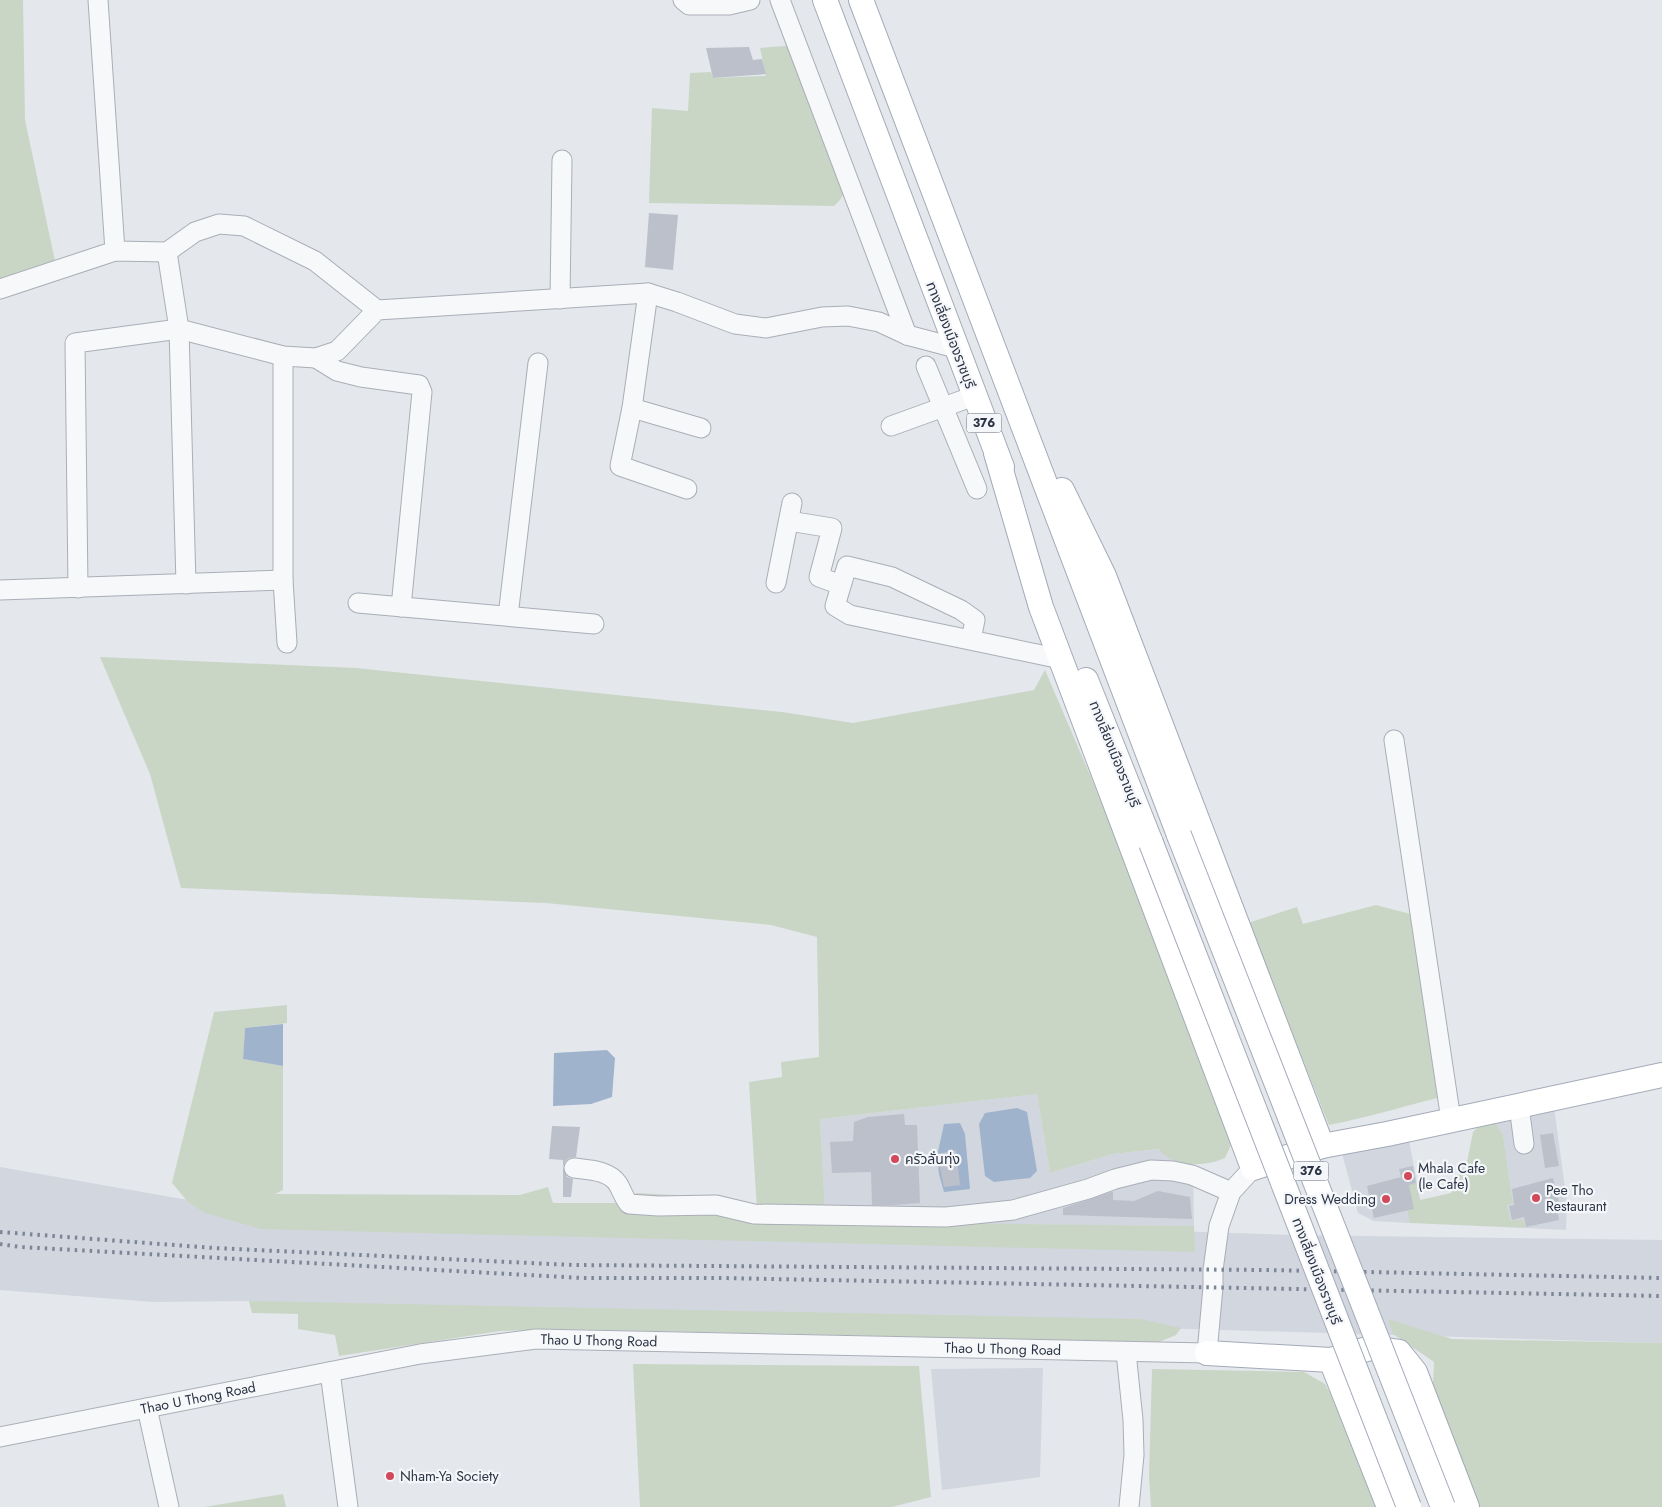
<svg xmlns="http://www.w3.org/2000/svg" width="1662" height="1507" viewBox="0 0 1662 1507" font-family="Jost,'Noto Sans Thai',sans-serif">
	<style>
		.built { fill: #d2d6de }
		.green { fill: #c9d6c5 }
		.water { fill: #9fb4cc }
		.building { fill: #bbc0ca }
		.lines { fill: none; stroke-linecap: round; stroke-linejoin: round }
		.minor-casing { stroke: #a9aeb7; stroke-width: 21 }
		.major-casing { stroke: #a3abb8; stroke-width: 26 }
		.minor { stroke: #f7f8fa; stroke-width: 19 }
		.major { stroke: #fff; stroke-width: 24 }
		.rail { stroke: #7d8696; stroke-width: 4; stroke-dasharray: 2.5 5; stroke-linecap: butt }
		.major-bridge-casing { stroke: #a3abb8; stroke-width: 26; stroke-linecap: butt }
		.major-bridge { stroke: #fff; stroke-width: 24 }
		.poi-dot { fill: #d1495b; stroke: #f4f6f9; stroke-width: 2 }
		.labels { text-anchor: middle; stroke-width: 4.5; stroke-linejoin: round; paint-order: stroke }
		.shield { fill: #f4f6f9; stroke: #676e7b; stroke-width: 1 }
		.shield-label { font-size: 12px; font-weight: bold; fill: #2b3445 }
		.street-label { font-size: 14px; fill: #2b3445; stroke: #f4f6f9 }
		.poi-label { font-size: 14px; fill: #2b3445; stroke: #f4f6f9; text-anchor: start }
	</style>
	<rect width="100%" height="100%" fill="#e4e7ec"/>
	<g class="built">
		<polygon points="1037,1094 1050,1173 1113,1154 1160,1149 1178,1163 1193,1163 1194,1226 963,1224 1291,1235 1662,1240 1662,1343 249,1301 153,1302 0,1290 0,1167 222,1206 825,1209 820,1119"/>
		<polygon points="1554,1107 1567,1203 1566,1230 1526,1228 1523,1219 1511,1222 1507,1206 1513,1203 1503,1135 1494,1121"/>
		<polygon points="1409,1140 1422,1211 1410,1214 1410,1223 1374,1221 1358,1213 1342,1153"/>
		<polygon points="1043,1368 1040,1477 942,1490 931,1369"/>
	</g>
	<g class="green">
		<polygon points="0,0 23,0 25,120 55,261 0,281"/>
		<polygon points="797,45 844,193 840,200 834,206 649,203 652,108 688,111 690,73 711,72 713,78 766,76 760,48"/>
		<path d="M 100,657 L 356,668 L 782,712 L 853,723 L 1034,690 L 1045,670 L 1093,782 L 1230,1128 L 1231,1145 L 1225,1158 C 1206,1167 1171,1168 1159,1149 L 1113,1154 L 1050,1173 L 1037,1094 L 820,1119 L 825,1209 L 757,1210 L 749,1082 L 782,1077 L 781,1062 L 819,1057 L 817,937 L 771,925 L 546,903 L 181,888 L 150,774 Z"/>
		<path d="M 1376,905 L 1418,916 L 1438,1092 L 1437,1098 C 1401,1107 1366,1118 1329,1125 L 1248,923 L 1297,907 L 1303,924 Z"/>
		<polygon points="287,1005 287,1023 245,1028 243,1059 283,1066 283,1190 275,1194 520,1195 548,1187 553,1203 635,1203 636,1193 730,1198 728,1216 825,1222 1194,1226 1195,1252 261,1229 205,1213 188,1202 172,1183 214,1012"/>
		<polygon points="1494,1121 1503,1135 1513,1203 1507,1206 1511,1221 1523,1219 1526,1228 1410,1223 1403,1186 1416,1183 1420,1200 1451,1193 1458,1176 1467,1162 1473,1132 1481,1124"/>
		<polygon points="249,1301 1140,1319 1181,1328 1176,1335 1159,1342 563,1329 500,1331 339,1356 335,1335 298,1329 298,1314 252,1313"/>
		<polygon points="1388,1319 1452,1339 1662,1343 1662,1507 1478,1507 1433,1385 1434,1362 1393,1334"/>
		<polygon points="633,1364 919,1366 931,1497 892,1507 640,1507"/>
		<polygon points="1152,1369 1304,1372 1325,1384 1339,1409 1378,1507 1151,1507 1149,1476"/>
		<polygon points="283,1494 286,1507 204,1507"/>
	</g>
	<g class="water">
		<polygon points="283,1024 283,1066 243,1059 245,1028"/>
		<polygon points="607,1050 615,1058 612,1097 591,1104 553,1106 554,1053"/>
		<polygon points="1017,1108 1027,1112 1037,1171 1030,1178 994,1182 985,1176 979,1124 985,1113"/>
		<polygon points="960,1123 965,1134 970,1189 944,1192 939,1174 937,1156 944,1124"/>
	</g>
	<g class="building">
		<polygon points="749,47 753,60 762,59 766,74 713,78 706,48"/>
		<polygon points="649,213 678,215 673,270 645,267"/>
		<polygon points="904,1114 905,1125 917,1125 920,1203 895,1205 872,1205 871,1172 832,1173 830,1142 853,1141 854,1122 868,1117"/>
		<polygon points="552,1126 580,1127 576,1157 569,1158 565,1162 563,1167 563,1160 549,1159"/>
		<polygon points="1553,1133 1559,1166 1545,1168 1540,1135"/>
		<polygon points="956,1150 960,1185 944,1187 937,1154"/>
		<polygon points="1413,1166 1416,1183 1409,1185 1414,1209 1374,1218 1367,1186 1401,1177 1399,1169"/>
		<polygon points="563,1167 567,1177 573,1179 571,1197 563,1197"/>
		<polygon points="1553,1178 1560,1207 1557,1208 1559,1220 1526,1227 1524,1217 1512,1220 1509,1206 1514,1205 1512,1189"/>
		<polygon points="1158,1191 1190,1197 1192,1219 1063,1215 1063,1208 1111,1192 1113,1192 1113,1200 1134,1201"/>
	</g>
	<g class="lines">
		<defs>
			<g id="minor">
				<polyline points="98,0 115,251"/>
				<polyline points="683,0 689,5 729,5 750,0"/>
				<polyline points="780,0 907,335"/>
				<polyline points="167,252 179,329 186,584"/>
				<polyline points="0,289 115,251 167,252 195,232 219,224 244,226 315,261 377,310"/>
				<polyline points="648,293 632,408 620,466 687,489"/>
				<polyline points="560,299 562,160"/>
				<polyline points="283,356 283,580 287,643"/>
				<polyline points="316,358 337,371 361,377 419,385 422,392 401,607"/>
				<polyline points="926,366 977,489"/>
				<polyline points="632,408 701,428"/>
				<polyline points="891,426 974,396"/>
				<polyline points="789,521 832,528 819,577 841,585"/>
				<polyline points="776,583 792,503"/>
				<polyline points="78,588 75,343 179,329 283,356 316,358 337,351 377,310 648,293 677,302 735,324 766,328 822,317 848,316 879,322 907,335 956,348"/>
				<polyline points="0,590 283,580"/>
				<polyline points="358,603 594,624"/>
				<polyline points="508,616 538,363"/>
				<polyline points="971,640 975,620 961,610 892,577 847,566 835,606 850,615 1061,659"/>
				<polyline points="1394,740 1451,1120"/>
				<polyline points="1519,1106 1524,1144"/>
				<path d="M 574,1168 C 589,1170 609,1170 618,1184 C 622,1191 624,1198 629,1204 L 658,1206 L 716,1205 L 754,1214 L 946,1217 L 1013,1210 L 1088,1189 L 1115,1179 L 1151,1170 L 1173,1171 L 1192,1175 L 1231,1192"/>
				<polyline points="1126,1352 1133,1420 1134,1455 1129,1507"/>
				<polyline points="330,1372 348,1507"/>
				<polyline points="147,1408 169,1507"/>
				<path id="s1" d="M 0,1437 L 420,1354 L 536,1339 L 1207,1353 L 1213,1287 L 1213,1270 L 1219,1226 L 1231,1192 L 1253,1168"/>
			</g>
			<g id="major">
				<polyline points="825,0 1002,467"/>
				<polyline points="861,0 1179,835"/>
				<polyline points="996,453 1041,607 1253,1168 1322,1146 1387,1134 1662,1075"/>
				<polyline points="1062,490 1104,576 1322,1146"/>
				<polyline points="1086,680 1151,843"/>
				<polyline points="1207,1353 1331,1360"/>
				<polyline points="1389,1507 1331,1360 1370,1348 1399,1352 1415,1372 1467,1507"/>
			</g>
		</defs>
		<use href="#minor" class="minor-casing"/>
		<use href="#major" class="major-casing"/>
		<use href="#minor" class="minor"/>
		<use href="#major" class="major"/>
		<g class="rail">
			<polyline points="0,1232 214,1248 572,1265 1267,1270 1662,1278"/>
			<polyline points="0,1244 20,1247 582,1278 720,1278 1662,1296"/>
		</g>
		<defs>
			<g id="major-bridge">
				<polyline points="1179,835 1443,1507"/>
				<polyline points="1151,843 1409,1507"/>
			</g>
		</defs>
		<use href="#major-bridge" class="major-bridge-casing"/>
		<use href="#major-bridge" class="major-bridge"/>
	</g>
	<g class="poi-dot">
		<circle cx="895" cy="1159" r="5"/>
		<circle cx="1408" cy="1176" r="5"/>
		<circle cx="1536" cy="1198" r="5"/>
		<circle cx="1386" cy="1199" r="5"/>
		<circle cx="390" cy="1476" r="5"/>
	</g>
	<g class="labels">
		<g class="shield">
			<rect x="966.5" y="413.5" width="35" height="19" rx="4"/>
			<rect x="1293.5" y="1161.5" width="35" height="19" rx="4"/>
		</g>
		<g class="shield-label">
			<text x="984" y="427">376</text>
			<text x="1311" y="1175">376</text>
		</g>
		<g class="street-label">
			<text transform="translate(951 335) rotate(69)" y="5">ทางเลี่ยงเมืองราชบุรี</text>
			<text transform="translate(1115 754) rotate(68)" y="5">ทางเลี่ยงเมืองราชบุรี</text>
			<text transform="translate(1317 1271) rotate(69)" y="5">ทางเลี่ยงเมืองราชบุรี</text>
			<text dy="5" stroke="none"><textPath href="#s1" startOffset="608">Thao U Thong Road</textPath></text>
			<text dy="5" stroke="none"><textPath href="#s1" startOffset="1012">Thao U Thong Road</textPath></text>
			<text dy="5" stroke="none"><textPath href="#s1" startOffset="202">Thao U Thong Road</textPath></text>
		</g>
		<g class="poi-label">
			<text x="905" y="1164">ครัวลั่นทุ่ง</text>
			<text x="1418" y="1173">Mhala Cafe<tspan x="1418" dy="16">(le Cafe)</tspan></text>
			<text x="1546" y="1195">Pee Tho<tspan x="1546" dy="16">Restaurant</tspan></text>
			<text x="1376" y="1204" text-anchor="end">Dress Wedding</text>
			<text x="400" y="1481">Nham-Ya Society</text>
		</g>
	</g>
</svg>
